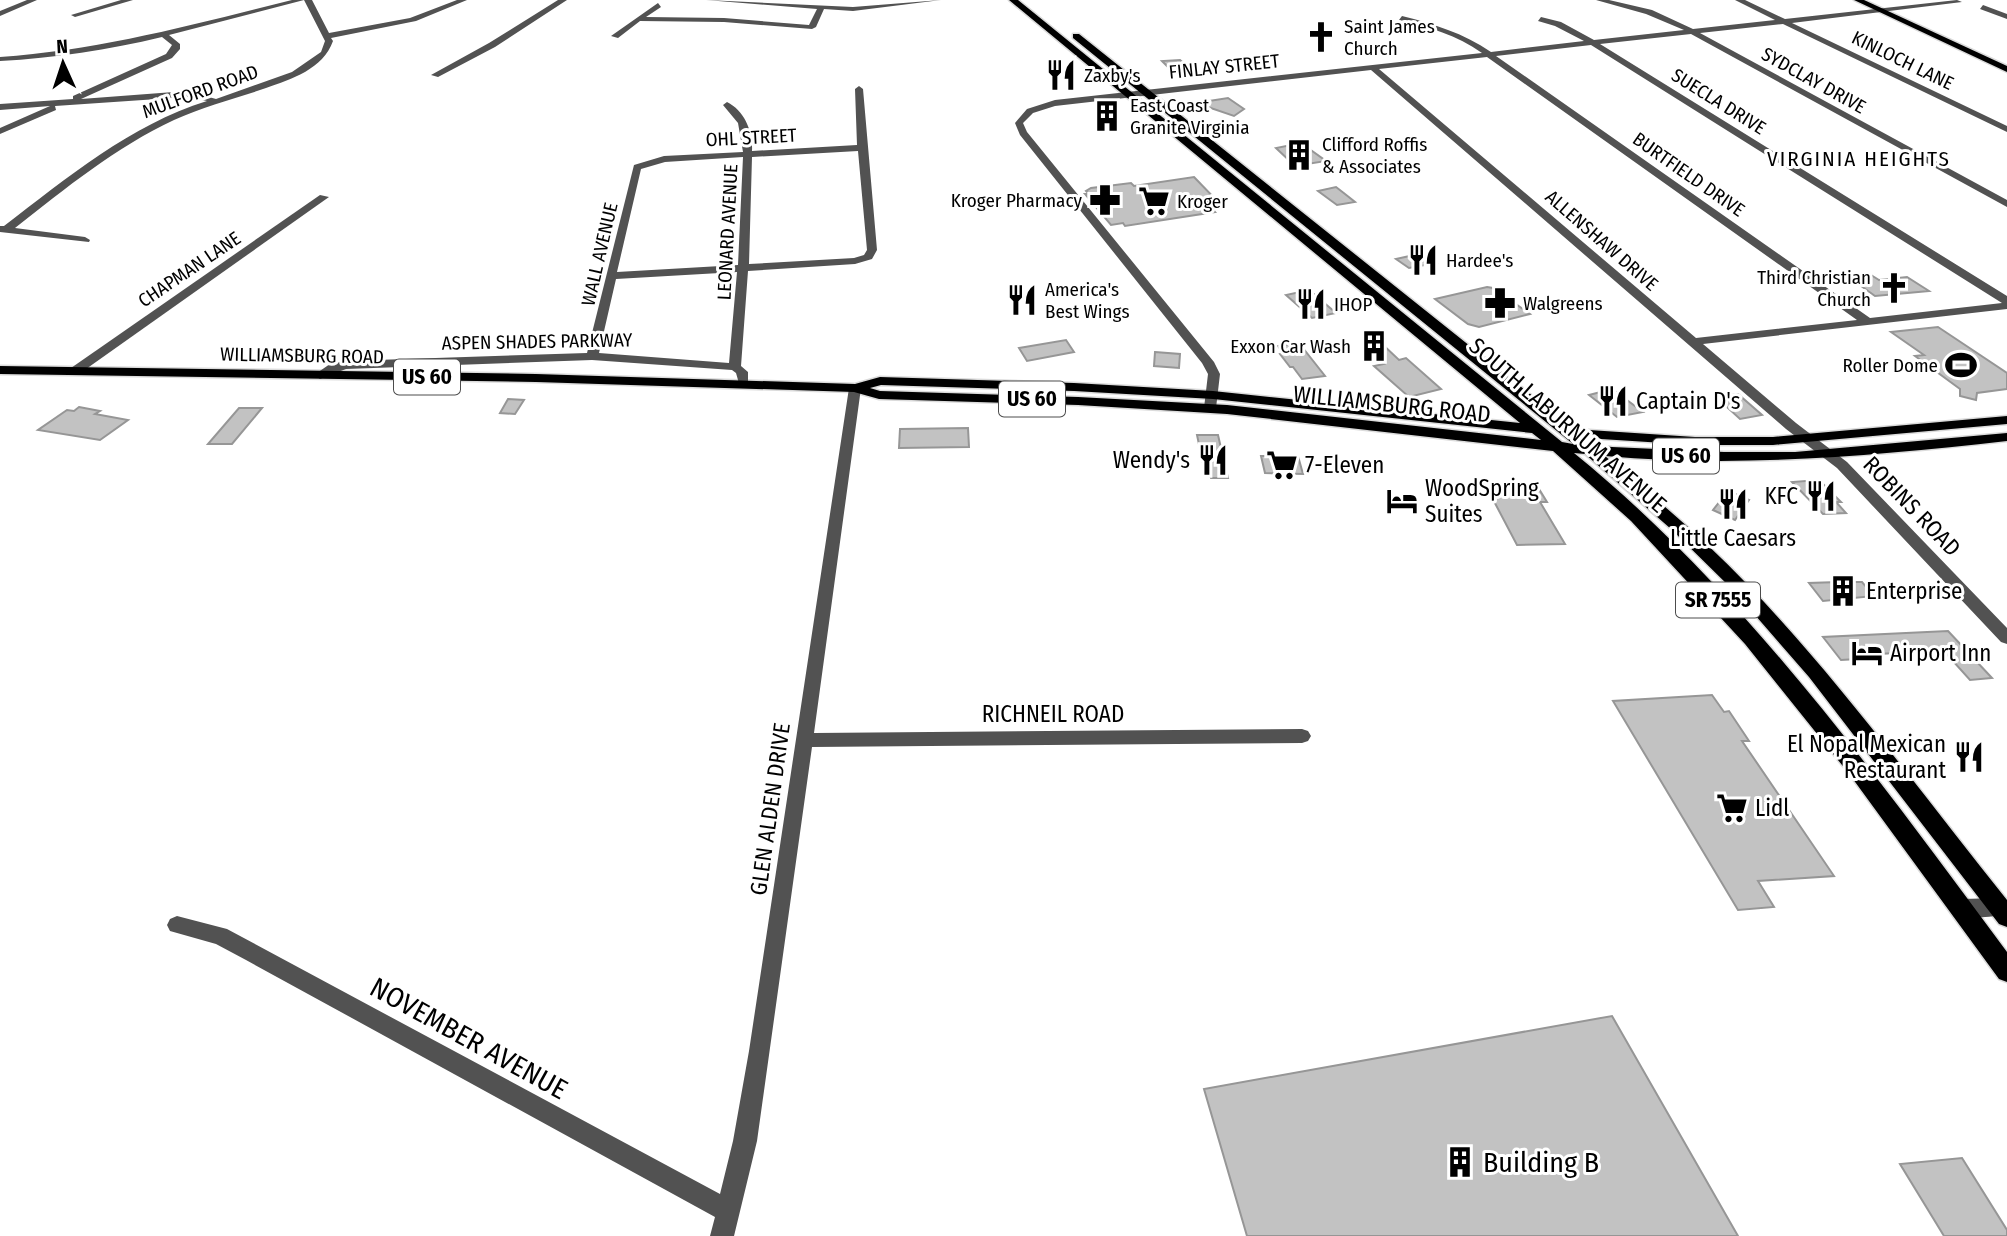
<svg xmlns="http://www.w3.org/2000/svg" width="2007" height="1236" viewBox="0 0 2007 1236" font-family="'Fira Sans Condensed',sans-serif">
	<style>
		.building { fill: #c2c2c2; stroke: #969696; stroke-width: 2 }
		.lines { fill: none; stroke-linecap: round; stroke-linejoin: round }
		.major-casing { stroke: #dbdbdb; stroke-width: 3 }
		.minor { fill: #525252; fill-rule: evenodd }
		.major { fill: #000; fill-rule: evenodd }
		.labels { text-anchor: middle; stroke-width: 6; stroke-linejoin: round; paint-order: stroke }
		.far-poi-label { font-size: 19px; fill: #000; stroke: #fff; text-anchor: start }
		.far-street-label { font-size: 19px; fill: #000; stroke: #fff }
		.far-neighbourhood-label { font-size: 21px; letter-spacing: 2px; fill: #000; stroke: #fff }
		.shield { fill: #fff; stroke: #4c4c4c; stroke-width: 2 }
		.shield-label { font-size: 21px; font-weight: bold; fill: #000 }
		.poi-label { font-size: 23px; fill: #000; stroke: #fff; text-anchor: start }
		.street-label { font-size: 23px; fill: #000; stroke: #fff }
		.near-street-label { font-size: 28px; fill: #000; stroke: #fff }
		.near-poi-label { font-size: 28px; fill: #000; stroke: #fff; text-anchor: start }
	</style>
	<rect width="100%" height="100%" fill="#fff"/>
	<g class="building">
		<polygon points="1180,60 1191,70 1193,72 1175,74 1162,61"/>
		<polygon points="1228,98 1244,109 1234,116 1196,103"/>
		<polygon points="1301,143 1326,161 1295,166 1276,148"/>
		<polygon points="1194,177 1224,208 1213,210 1215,212 1125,226 1123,223 1111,225 1085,194 1089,194 1086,191 1091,188 1131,183 1134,186"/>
		<polygon points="1336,187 1345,194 1355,202 1337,205 1318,191"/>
		<polygon points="1423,253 1436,263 1409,268 1396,259"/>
		<polygon points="1871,275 1879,280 1907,277 1929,291 1875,296 1850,278"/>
		<polygon points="1487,287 1493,288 1530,314 1479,327 1468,324 1435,299"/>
		<polygon points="1309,290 1336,313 1312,318 1286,295"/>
		<polygon points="1938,327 2007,373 2007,389 1977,393 1976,400 1960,396 1960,389 1915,356 1924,355 1891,332"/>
		<polygon points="1066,340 1074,352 1027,361 1019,348"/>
		<polygon points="1380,342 1399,360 1406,358 1441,389 1409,397 1374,366 1384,364 1365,346"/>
		<polygon points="1299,343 1325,376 1302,379 1293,367 1290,367 1280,354 1283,353 1278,346"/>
		<polygon points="1155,352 1180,354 1179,368 1154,366"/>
		<polygon points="1612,389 1643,412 1617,417 1589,395"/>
		<polygon points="1738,394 1762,415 1740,419 1716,397"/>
		<polygon points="508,399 524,400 515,414 500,413"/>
		<polygon points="79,407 100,411 95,414 128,420 100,440 38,430 67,410 74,411"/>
		<polygon points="239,408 262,408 232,444 208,444"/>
		<polygon points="968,428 969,447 899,448 900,429"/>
		<polygon points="1197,435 1218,435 1228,478 1211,478 1207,468 1204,468"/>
		<polygon points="1261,456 1298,456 1303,474 1265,473"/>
		<polygon points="1819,480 1841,502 1836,502 1846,513 1823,514 1792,482"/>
		<polygon points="1536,484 1547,502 1540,502 1565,544 1517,545 1487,488"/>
		<polygon points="1728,491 1749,500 1735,520 1713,510"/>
		<polygon points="1839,582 1862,582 1874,596 1823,601 1809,583"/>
		<polygon points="1948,631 1992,678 1970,680 1944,651 1854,655 1857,659 1841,660 1823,637"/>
		<polygon points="1712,695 1724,712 1729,711 1749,741 1742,741 1834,876 1758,881 1774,907 1738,910 1613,701"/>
		<polygon points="1612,1016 1738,1236 1247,1236 1204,1089"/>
		<polygon points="1962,1158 2007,1230 2007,1236 1944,1236 1900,1164"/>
	</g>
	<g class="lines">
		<defs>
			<g id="major">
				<path d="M 1009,0 L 1018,0 L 1562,442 L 1573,444 L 1073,38 L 1073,34 L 1079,34 L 1574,429 L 1695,437 L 1773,437 L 2007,416 L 2007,424 L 1773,445 L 1695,445 L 1585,438 L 1593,445 L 1612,447 L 1724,452 L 1795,452 L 2007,433 L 2007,441 C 1873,456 1740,468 1605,456 C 1654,497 1703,538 1747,584 C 1841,682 1922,794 2007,900 L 2007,927 L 1999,924 L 1809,677 L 1735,592 L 1671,529 L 1585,454 L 1574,453 C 1744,591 1878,778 2007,952 L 2007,982 L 1999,979 L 1850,775 L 1745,644 L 1631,521 L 1553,451 L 1227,414 L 1078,405 L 879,399 L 854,392 L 536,382 L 0,374 L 0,366 L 536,374 L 855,384 L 880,377 L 1074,383 L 1213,391 L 1520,423 ZM 881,385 L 1074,391 L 1213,399 L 1532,433 L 1541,440 L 1227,405 L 1078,397 L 880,391 L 870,388 Z"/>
				<polygon points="1854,0 1864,0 2007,66 2007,72"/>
			</g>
		</defs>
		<use href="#major" class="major-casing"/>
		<g class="minor">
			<polygon points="27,0 37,0 0,16 0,11"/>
			<polygon points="121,0 133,0 75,17 71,15"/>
			<path d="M 292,0 L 312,0 L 329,33 L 410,18 L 457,0 L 467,0 L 416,21 L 331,38 L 333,41 C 323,69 292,79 266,88 C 235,99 204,106 174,120 C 116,147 66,188 15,228 L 85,237 L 90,240 L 89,242 L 0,232 L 0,226 L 4,226 C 67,178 130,125 207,101 L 187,97 L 55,106 L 56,110 L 0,134 L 0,128 L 50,106 L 0,110 L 0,104 L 73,99 L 73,96 L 166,54 L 172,45 L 162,37 C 108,50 55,58 0,61 L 0,57 C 101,50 195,24 292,0 ZM 304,0 L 325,41 L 321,52 L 292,72 L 216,99 L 187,91 L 81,99 L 172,58 L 180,49 L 180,44 L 169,35 Z"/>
			<polygon points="558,0 567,0 495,47 438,77 431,75 489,43"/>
			<polygon points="706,0 853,7 941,0 853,11 824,9 816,27 812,29 724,22 640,21 618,38 611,36 658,3 661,7 646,17 724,18 809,25 817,9"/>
			<path d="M 1596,0 L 1609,0 L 1652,10 L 1693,29 L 1775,20 L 1735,0 L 1745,0 L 1785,19 L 1957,0 L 1962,2 L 1792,23 L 2007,126 L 2007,132 L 1783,24 L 1700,33 L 2007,200 L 2007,207 L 1691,34 L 1600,44 L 2007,296 L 2007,309 L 1703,344 L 1796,423 L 1847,462 L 2007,628 L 2007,644 L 2001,642 L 1837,468 L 1786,429 L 1371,70 L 1055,106 L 1033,113 L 1023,123 L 1027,132 L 1214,362 L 1220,374 L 1216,408 L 1210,412 L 1204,408 L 1208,374 L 1202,363 L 1020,135 L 1015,123 L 1027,109 L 1055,100 L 1482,53 C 1457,35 1429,27 1399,20 L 1402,16 C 1434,24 1463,33 1491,52 L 1584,41 L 1555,26 L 1538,21 L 1541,17 L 1561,22 L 1594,40 L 1684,30 L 1646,14 ZM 1591,45 L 2002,303 L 1870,318 L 1496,56 ZM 1487,57 L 1857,320 L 1696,338 L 1379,69 Z"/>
			<polygon points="1983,5 2007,14 2007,19 1980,9"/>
			<path d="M 859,86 L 863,89 L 877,250 L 872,259 L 855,264 L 748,271 L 741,366 L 748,372 L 748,387 L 740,387 L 736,373 L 732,370 L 592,360 L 346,369 L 320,379 L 314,375 L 330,364 L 346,361 L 587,353 L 634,165 L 664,156 L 743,152 L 738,123 L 723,105 L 727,102 C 745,111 753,132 752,151 L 857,145 L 855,89 ZM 858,151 L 867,250 L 864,255 L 854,258 L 749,264 L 752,157 ZM 743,157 L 738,265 L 617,272 L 641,169 L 665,162 ZM 737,272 L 729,363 L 599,353 L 616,279 Z"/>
			<polygon points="320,195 329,197 79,374 71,374 71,368"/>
			<polygon points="855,384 861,388 814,733 1302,729 1308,731 1311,736 1308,741 1302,743 812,747 757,1141 734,1236 710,1236 715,1217 246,960 216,944 170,931 167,925 170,919 177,916 227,929 720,1194 733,1141 749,1051 849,388"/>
			<path d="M 1999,898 L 2007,903 L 2006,913 C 1992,918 1969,919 1955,914 L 1952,908 L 1955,902 L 1962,899 Z"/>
		</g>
		<use href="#major" class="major"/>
	</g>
	<defs>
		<symbol id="church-bare" viewBox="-9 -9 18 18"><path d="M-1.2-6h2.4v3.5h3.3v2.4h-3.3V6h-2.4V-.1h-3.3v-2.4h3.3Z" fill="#000" stroke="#fff" stroke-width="2.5" paint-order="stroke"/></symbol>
		<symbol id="restaurant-bare" viewBox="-9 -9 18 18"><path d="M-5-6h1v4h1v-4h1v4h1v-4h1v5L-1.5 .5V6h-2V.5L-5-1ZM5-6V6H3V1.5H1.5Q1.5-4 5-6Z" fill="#000" stroke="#fff" stroke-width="2.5" paint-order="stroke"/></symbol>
		<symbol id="building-bare" viewBox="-9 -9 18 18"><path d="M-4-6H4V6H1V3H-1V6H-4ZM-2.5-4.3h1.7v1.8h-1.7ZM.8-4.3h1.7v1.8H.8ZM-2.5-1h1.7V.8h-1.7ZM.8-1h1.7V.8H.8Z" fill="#000" stroke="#fff" stroke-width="2.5" paint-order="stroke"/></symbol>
		<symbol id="pharmacy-bare" viewBox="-9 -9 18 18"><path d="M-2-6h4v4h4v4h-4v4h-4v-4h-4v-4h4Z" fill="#000" stroke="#fff" stroke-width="2.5" paint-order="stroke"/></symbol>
		<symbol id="supermarket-bare" viewBox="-9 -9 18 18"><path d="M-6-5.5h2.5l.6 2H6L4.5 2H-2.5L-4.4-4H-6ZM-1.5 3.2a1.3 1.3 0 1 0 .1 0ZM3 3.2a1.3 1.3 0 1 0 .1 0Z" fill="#000" stroke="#fff" stroke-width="2.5" paint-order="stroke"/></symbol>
		<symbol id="stadium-bare" viewBox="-9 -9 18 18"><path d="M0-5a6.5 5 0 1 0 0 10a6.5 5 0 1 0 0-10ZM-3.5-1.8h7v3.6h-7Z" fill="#000" stroke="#fff" stroke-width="2.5" paint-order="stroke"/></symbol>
		<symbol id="hotel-bare" viewBox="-9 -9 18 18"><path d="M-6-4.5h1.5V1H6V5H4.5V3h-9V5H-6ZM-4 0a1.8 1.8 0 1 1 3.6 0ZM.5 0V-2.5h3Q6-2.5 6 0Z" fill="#000" stroke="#fff" stroke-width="2.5" paint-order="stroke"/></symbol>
	</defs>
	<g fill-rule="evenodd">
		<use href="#church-bare" x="1299" y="15" width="44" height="44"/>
		<use href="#restaurant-bare" x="1039" y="53" width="44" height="44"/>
		<use href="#building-bare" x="1085" y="94" width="44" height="44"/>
		<use href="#building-bare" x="1277" y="133" width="44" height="44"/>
		<use href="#pharmacy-bare" x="1083" y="178" width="44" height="44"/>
		<use href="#supermarket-bare" x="1132" y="179" width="44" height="44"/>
		<use href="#restaurant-bare" x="1401" y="238" width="44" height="44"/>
		<use href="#church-bare" x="1872" y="266" width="44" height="44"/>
		<use href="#restaurant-bare" x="1000" y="278" width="44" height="44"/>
		<use href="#pharmacy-bare" x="1478" y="281" width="44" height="44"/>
		<use href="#restaurant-bare" x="1289" y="282" width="44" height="44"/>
		<use href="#building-bare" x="1352" y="324" width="44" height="44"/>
		<use href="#stadium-bare" x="1939" y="343" width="44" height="44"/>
		<use href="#restaurant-bare" x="1591" y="379" width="44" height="44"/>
		<use href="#restaurant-bare" x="1191" y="438" width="44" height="44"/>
		<use href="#supermarket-bare" x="1260" y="443" width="44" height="44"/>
		<use href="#restaurant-bare" x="1799" y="474" width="44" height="44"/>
		<use href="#hotel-bare" x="1380" y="479" width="44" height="44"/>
		<use href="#restaurant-bare" x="1711" y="482" width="44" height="44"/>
		<use href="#building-bare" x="1821" y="569" width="44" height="44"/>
		<use href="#hotel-bare" x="1845" y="631" width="44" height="44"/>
		<use href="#restaurant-bare" x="1947" y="735" width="44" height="44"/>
		<use href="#supermarket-bare" x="1710" y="786" width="44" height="44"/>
		<use href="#building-bare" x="1438" y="1140" width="44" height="44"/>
	</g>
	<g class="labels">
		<g class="far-poi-label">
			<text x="1344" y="33">Saint James<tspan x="1344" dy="22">Church</tspan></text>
			<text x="1084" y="82">Zaxby's</text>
			<text x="1130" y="112">East Coast<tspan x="1130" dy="22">Granite Virginia</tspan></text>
			<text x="1322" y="151">Clifford Roffis<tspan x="1322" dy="22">&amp; Associates</tspan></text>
			<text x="1082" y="207" text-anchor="end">Kroger Pharmacy</text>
			<text x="1177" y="208">Kroger</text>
			<text x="1446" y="267">Hardee's</text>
			<text x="1871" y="284" text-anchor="end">Third Christian<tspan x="1871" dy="22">Church</tspan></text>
			<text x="1045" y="296">America's<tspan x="1045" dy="22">Best Wings</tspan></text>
			<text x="1523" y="310">Walgreens</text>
			<text x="1334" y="311">IHOP</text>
			<text x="1351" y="353" text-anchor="end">Exxon Car Wash</text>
			<text x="1938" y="372" text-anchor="end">Roller Dome</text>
		</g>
		<g class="far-street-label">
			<text transform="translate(1903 60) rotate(26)" y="7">KINLOCH LANE</text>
			<text transform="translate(1224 66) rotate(-6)" y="7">FINLAY STREET</text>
			<text transform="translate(1814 80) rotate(29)" y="7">SYDCLAY DRIVE</text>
			<text transform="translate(200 91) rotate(-20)" y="7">MULFORD ROAD</text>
			<text transform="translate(1719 101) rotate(32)" y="7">SUECLA DRIVE</text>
			<text transform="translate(751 137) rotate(-3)" y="7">OHL STREET</text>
			<text transform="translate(1689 174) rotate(35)" y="7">BURTFIELD DRIVE</text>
			<text transform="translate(727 232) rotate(-87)" y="7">LEONARD AVENUE</text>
			<text transform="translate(1602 240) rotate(41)" y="7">ALLENSHAW DRIVE</text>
			<text transform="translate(599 254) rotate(-77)" y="7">WALL AVENUE</text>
			<text transform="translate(189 269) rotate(-34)" y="7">CHAPMAN LANE</text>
			<text transform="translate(537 341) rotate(-1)" y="7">ASPEN SHADES PARKWAY</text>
			<text transform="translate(302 355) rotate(1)" y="7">WILLIAMSBURG ROAD</text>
		</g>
		<g class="far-neighbourhood-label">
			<text x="1859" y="166">VIRGINIA HEIGHTS</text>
		</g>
		<g class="shield">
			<rect x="394" y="359.5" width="66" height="35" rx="5"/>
			<rect x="999" y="381.5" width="66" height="35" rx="5"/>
			<rect x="1653" y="438.5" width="66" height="35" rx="5"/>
			<rect x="1676" y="582.5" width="84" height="35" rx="5"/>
		</g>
		<g class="shield-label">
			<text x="427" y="384">US 60</text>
			<text x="1032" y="406">US 60</text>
			<text x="1686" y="463">US 60</text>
			<text x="1718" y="607">SR 7555</text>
		</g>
		<g class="poi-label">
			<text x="1636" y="409">Captain D's</text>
			<text x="1190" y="468" text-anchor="end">Wendy's</text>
			<text x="1305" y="473">7-Eleven</text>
			<text x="1425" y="496">WoodSpring<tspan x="1425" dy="26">Suites</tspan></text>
			<text x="1798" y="504" text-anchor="end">KFC</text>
			<text x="1733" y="546" text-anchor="middle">Little Caesars</text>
			<text x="1866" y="599">Enterprise</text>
			<text x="1890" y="661">Airport Inn</text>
			<text x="1946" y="752" text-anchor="end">El Nopal Mexican<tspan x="1946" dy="26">Restaurant</tspan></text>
			<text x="1755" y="816">Lidl</text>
		</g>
		<g class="street-label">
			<text transform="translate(1392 404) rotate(6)" y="8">WILLIAMSBURG ROAD</text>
			<text transform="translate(1568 425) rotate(41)" y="8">SOUTH LABURNUM AVENUE</text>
			<text transform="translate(1912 506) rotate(46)" y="8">ROBINS ROAD</text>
			<text x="1053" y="722">RICHNEIL ROAD</text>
			<text transform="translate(770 809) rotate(-82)" y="8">GLEN ALDEN DRIVE</text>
		</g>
		<g class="near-street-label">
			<text transform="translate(469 1038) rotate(29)" y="10">NOVEMBER AVENUE</text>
		</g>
		<g class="near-poi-label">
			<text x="1483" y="1172">Building B</text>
		</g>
	</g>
	<g transform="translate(63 63) rotate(357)" stroke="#ffffff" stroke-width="5" paint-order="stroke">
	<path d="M0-5L12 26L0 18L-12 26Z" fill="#000000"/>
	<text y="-10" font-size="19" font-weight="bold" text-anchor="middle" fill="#000000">N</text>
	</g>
</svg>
